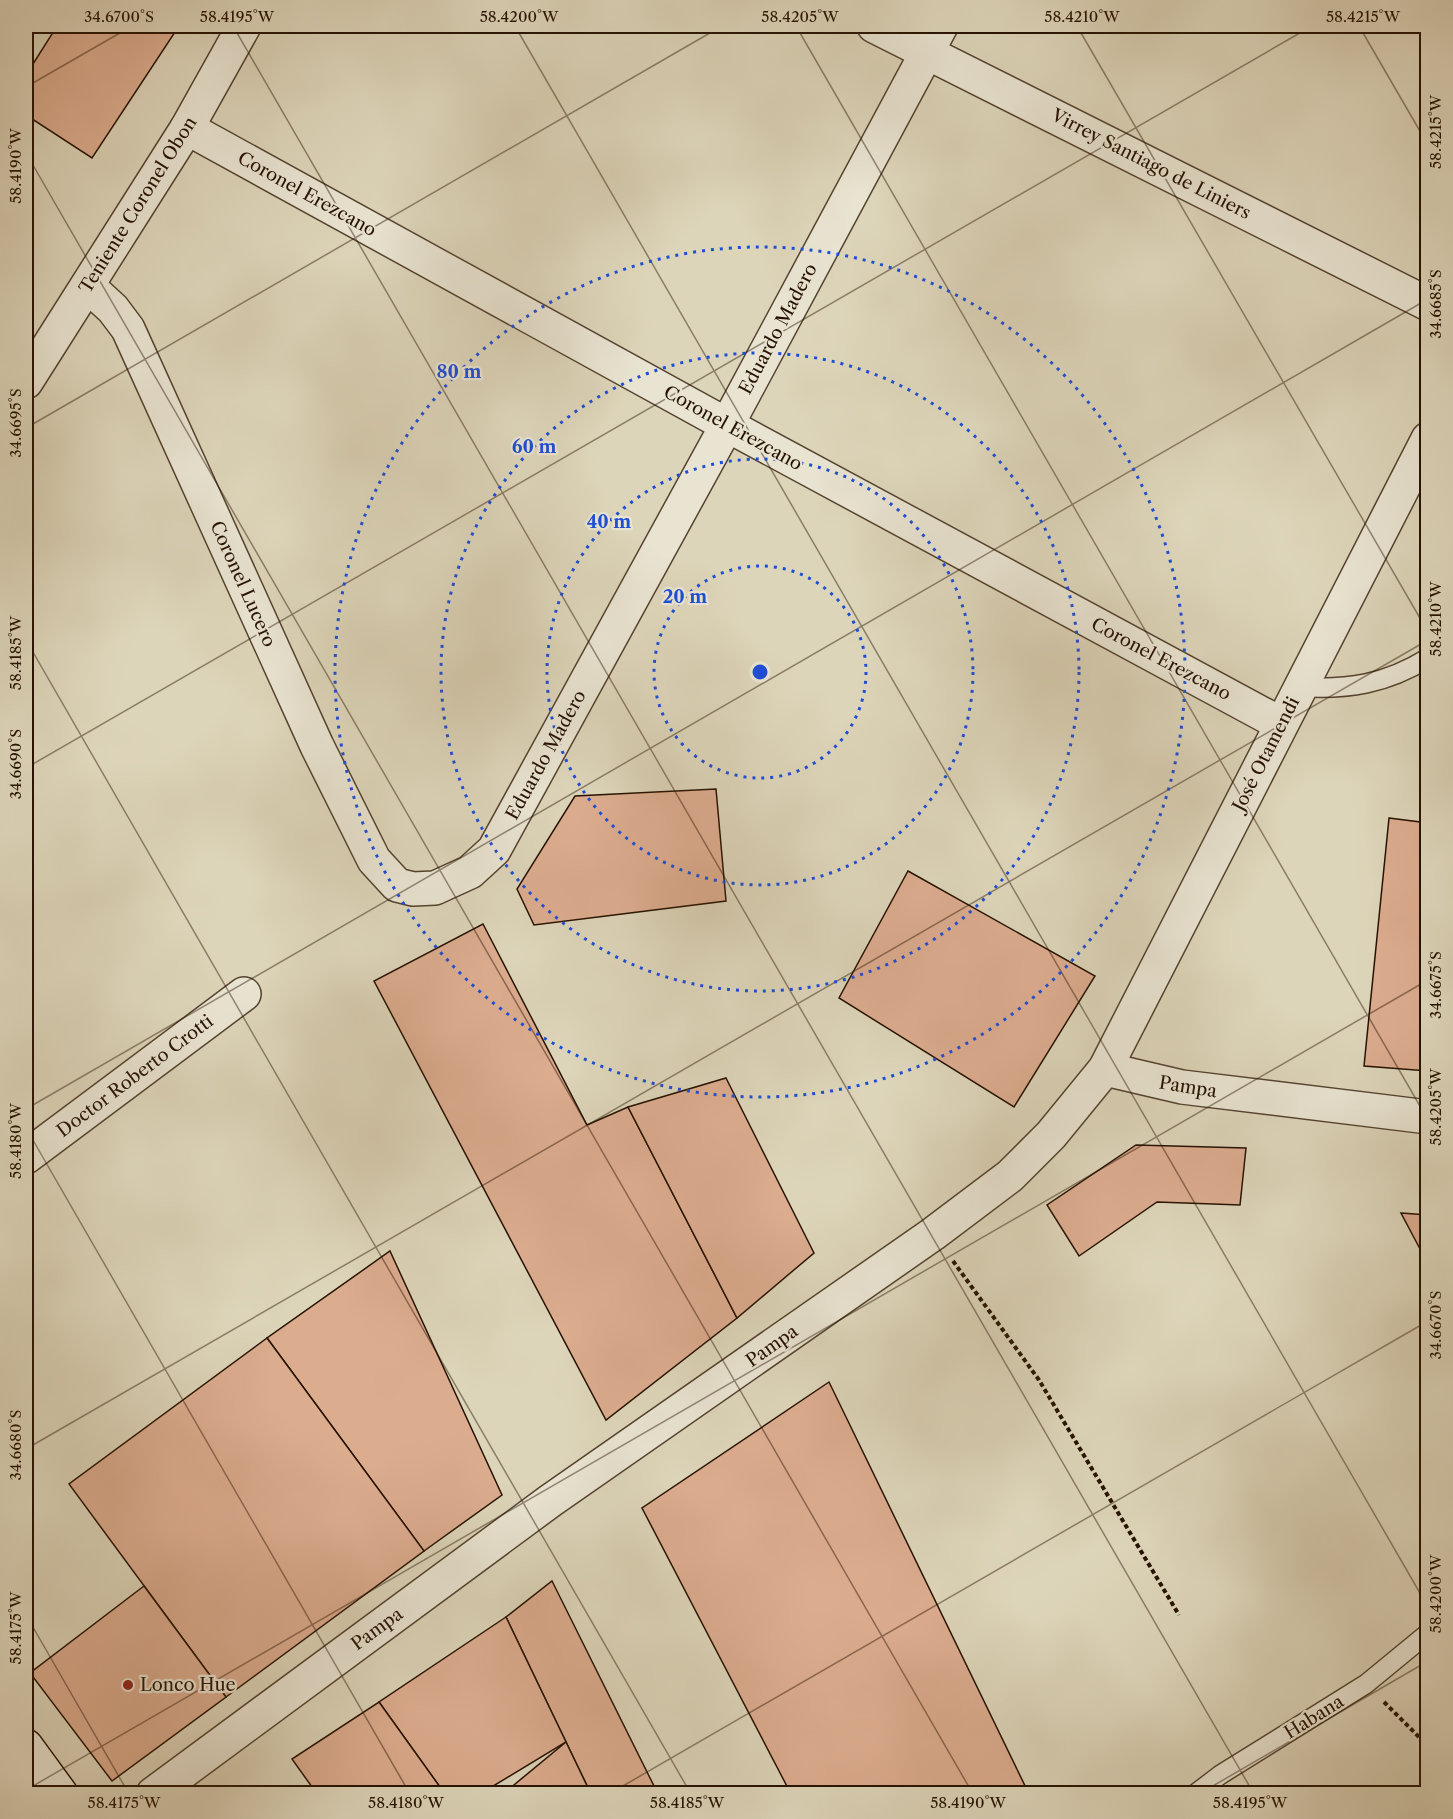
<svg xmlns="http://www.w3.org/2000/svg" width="1453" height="1819" viewBox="0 0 1453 1819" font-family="'Libre Caslon Text',serif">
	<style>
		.building { fill: #dcac8f; stroke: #261201; stroke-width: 1.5 }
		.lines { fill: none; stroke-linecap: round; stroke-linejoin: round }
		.lane-casing { stroke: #54432f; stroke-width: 21 }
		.street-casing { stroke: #54432f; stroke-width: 36 }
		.secondary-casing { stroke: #261201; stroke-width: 36 }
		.path { stroke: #261201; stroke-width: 4; stroke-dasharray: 4.5 3; stroke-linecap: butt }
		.lane { stroke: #e9e4d2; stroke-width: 18 }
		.street { stroke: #e9e4d2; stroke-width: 33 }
		.secondary { stroke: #e9e4d2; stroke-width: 33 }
		.ticks { fill: none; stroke: #261201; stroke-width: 1.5; stroke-opacity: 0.45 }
		.ring { fill: none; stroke: #1d4ed8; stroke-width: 3; stroke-dasharray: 3 6 }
		.poi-dot { fill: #8f2418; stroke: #e9e4d2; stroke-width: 2 }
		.labels { text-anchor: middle; stroke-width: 4.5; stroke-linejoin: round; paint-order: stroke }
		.street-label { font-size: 18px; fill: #261201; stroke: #e9e4d2 }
		.poi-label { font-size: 18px; fill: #261201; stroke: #e9e4d2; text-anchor: start }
		.centre { fill: #1d4ed8; stroke: #e9e4d2; stroke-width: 3 }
		.ring-label { font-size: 18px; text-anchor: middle; font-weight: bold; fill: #1d4ed8; stroke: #e9e4d2; stroke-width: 4.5; stroke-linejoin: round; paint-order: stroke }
		.neatline { fill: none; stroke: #261201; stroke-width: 2 }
		.ticks-label { font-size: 15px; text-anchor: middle; fill: #261201 }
	</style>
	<rect width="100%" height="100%" fill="#ddd5ba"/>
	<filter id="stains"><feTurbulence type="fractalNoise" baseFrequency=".00333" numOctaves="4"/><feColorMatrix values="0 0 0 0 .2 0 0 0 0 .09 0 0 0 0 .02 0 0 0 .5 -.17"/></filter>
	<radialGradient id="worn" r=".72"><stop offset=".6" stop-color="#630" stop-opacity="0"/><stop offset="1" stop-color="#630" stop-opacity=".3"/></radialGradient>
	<g class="building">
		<polygon points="57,26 179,26 92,158 26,115 26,75"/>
		<polygon points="716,789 726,901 534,925 517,889 575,796"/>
		<polygon points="1389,818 1428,823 1428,1071 1364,1066"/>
		<polygon points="908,871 1095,976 1014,1107 839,998"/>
		<polygon points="483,924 587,1125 628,1107 737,1318 606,1420 374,981"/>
		<polygon points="726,1078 814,1253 737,1318 628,1107"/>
		<polygon points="1136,1145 1246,1148 1240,1205 1157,1202 1079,1256 1047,1205"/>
		<polygon points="1401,1213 1428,1215 1428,1264"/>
		<polygon points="390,1251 502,1495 424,1551 267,1338"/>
		<polygon points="267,1338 424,1551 226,1697 69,1484"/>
		<polygon points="829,1382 1029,1794 791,1794 642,1508"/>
		<polygon points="552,1581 658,1794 591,1794 506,1617"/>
		<polygon points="144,1586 226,1697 112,1781 30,1673"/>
		<polygon points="506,1617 566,1742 480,1794 445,1794 379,1702"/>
		<polygon points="379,1702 445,1794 317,1794 292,1759"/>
		<polygon points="566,1742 591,1794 503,1794"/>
	</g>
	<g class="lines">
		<defs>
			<g id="lane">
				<path d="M 1300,687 C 1348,690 1386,684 1428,658"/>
				<polyline points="1195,1794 1220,1775 1366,1684 1428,1633"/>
			</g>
			<g id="street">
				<polyline points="874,26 1428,304"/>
				<polyline points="187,128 727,425 1281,724"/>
				<polyline points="88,286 113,309 128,329 317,746 374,860 397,885 413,889 435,888 470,872 494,850 727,425 941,26"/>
				<polyline points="26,382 187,128 244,26"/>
				<polyline points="1105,1069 1182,1087 1428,1117"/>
				<polyline points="26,1157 244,994"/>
				<polyline points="153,1794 550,1501 933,1234 1010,1176 1051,1135 1105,1069 1428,439"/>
			</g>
			<polyline id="secondary" points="26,1746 61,1794"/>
		</defs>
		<use href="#lane" class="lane-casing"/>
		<use href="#street" class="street-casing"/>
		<use href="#secondary" class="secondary-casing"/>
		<g class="path">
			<polyline points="953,1261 1039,1380 1179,1615"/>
			<polyline points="1384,1702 1428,1746"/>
		</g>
		<use href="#lane" class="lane"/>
		<use href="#street" class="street"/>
		<use href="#secondary" class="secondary"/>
	</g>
	<path class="ticks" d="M 233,26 L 1254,1794M 515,26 L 1428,1607M 796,26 L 1428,1120M 1077,26 L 1428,632M 1359,26 L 1428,145M 26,87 L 132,26M 26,153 L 973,1794M 26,428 L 722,26M 26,640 L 691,1794M 26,768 L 1312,26M 26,1109 L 1428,299M 26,1128 L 410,1794M 26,1449 L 1428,640M 26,1615 L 129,1794M 26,1790 L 1428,980M 609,1794 L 1428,1321M 1199,1794 L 1428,1661"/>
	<g class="ring">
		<circle cx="760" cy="672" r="106"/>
		<circle cx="760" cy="672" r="213"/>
		<circle cx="760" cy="672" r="319"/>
		<circle cx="760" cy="672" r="425"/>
	</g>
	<circle class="poi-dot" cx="128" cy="1685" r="6"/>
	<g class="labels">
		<g class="street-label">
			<text transform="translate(1151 164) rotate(27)" y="6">Virrey Santiago de Liniers</text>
			<text transform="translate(307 194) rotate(29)" y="6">Coronel Erezcano</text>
			<text transform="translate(138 205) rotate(-58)" y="6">Teniente Coronel Obon</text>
			<text transform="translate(778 329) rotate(-62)" y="6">Eduardo Madero</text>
			<text transform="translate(733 428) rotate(29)" y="6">Coronel Erezcano</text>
			<text transform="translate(243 584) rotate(66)" y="6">Coronel Lucero</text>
			<text transform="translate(1161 659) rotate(28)" y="6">Coronel Erezcano</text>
			<text transform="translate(1266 754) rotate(-63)" y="6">José Otamendi</text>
			<text transform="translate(546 755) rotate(-61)" y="6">Eduardo Madero</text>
			<text transform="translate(135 1076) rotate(-37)" y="6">Doctor Roberto Crotti</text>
			<text transform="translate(1188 1087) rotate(9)" y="6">Pampa</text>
			<text transform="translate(772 1346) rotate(-35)" y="6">Pampa</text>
			<text transform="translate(377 1629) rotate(-36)" y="6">Pampa</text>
			<text transform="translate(1314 1717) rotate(-32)" y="6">Habana</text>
		</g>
		<g class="poi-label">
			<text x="140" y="1691">Lonco Hue</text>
		</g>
	</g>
	<circle cx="760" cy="672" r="9" class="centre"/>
	<g class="ring-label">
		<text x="459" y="378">80 m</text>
		<text x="534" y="453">60 m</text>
		<text x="609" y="528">40 m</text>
		<text x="685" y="603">20 m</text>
	</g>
	<rect width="1453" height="1819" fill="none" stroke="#ddd5ba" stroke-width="66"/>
	<rect x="33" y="33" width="1387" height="1753" class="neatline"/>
	<g class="ticks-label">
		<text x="119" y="22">34.6700°S</text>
		<text x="237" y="22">58.4195°W</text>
		<text x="519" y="22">58.4200°W</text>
		<text x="800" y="22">58.4205°W</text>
		<text x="1082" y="22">58.4210°W</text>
		<text x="1363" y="22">58.4215°W</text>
		<text transform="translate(1436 132) rotate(-90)" y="5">58.4215°W</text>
		<text transform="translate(16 166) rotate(-90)" y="5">58.4190°W</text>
		<text transform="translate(1436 304) rotate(-90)" y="5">34.6685°S</text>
		<text transform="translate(16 423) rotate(-90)" y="5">34.6695°S</text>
		<text transform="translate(1436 619) rotate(-90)" y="5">58.4210°W</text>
		<text transform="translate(16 653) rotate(-90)" y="5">58.4185°W</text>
		<text transform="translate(16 764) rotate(-90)" y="5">34.6690°S</text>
		<text transform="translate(1436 985) rotate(-90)" y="5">34.6675°S</text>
		<text transform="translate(1436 1107) rotate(-90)" y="5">58.4205°W</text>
		<text transform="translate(16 1141) rotate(-90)" y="5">58.4180°W</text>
		<text transform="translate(1436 1325) rotate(-90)" y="5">34.6670°S</text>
		<text transform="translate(16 1445) rotate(-90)" y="5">34.6680°S</text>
		<text transform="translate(1436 1594) rotate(-90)" y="5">58.4200°W</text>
		<text transform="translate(16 1628) rotate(-90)" y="5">58.4175°W</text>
		<text x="124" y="1808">58.4175°W</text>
		<text x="406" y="1808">58.4180°W</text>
		<text x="687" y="1808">58.4185°W</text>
		<text x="968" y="1808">58.4190°W</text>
		<text x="1250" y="1808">58.4195°W</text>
	</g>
	<rect width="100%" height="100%" filter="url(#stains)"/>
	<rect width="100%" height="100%" fill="url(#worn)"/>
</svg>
